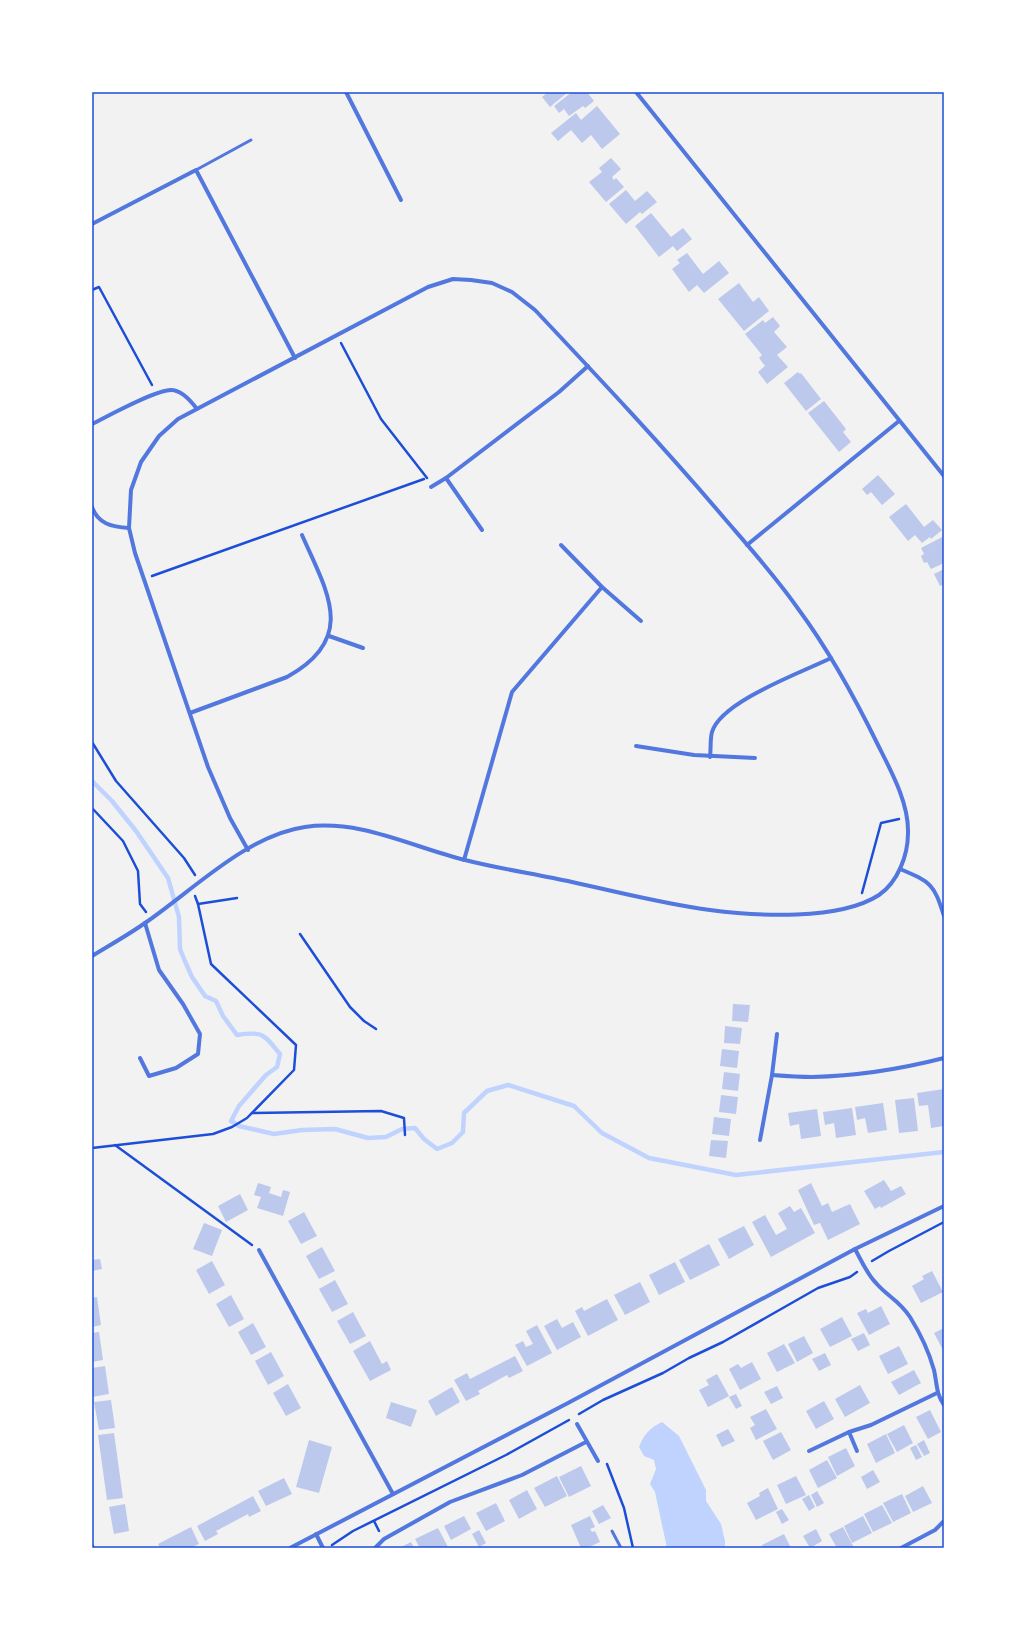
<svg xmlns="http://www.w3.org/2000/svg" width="1036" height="1640" viewBox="0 0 1036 1640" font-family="Overpass,sans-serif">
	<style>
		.water { fill: #bfd3fe }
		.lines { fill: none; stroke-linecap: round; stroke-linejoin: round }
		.stream { stroke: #bfd3fe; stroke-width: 4.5 }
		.building { fill: #bdc9ec }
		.path { stroke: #1d4ed8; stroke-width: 2.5 }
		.service { stroke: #5277de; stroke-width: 3 }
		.minor { stroke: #5277de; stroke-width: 4 }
		.neatline { fill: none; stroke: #1d4ed8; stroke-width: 1.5 }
	</style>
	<rect width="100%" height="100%" fill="#f2f2f2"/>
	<path class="water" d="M 662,1422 L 679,1436 L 706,1490 L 706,1501 L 721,1524 L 725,1541 L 725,1548 L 667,1548 L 655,1492 L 650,1484 L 656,1469 L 654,1460 L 644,1456 L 639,1447 C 644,1434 650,1428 662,1422 Z"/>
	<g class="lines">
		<path class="stream" d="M 92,781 L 112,801 L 136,831 L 168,878 L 179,917 L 180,949 L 184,959 L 192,977 L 205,996 L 216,1001 L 223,1016 L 237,1035 C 264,1031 263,1034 280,1054 L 277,1067 L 266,1075 L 239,1106 L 231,1121 L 239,1126 L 274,1134 L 302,1130 L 335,1129 L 368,1138 L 386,1137 L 402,1129 L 415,1128 L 424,1139 L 437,1149 L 452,1143 L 463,1132 L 464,1113 L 487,1091 L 508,1085 L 574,1106 L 602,1133 L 649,1158 L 736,1175 L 944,1152"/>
	</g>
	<g class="building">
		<polygon points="548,92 568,92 550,107 542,97"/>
		<polygon points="572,92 587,92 594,101 585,108 583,106 569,116 564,109 559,113 554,106"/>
		<polygon points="597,106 620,134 602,149 591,135 582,143 571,130 558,141 551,133 576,113 581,120"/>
		<polygon points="611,158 621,169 612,177 614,180 616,178 624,187 606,202 589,182 602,172 599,168"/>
		<polygon points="626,190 635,201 647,191 657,202 642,214 640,212 626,224 609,204"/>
		<polygon points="651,213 671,237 683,228 692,239 677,251 673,246 659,257 635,226"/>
		<polygon points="687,253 703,274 719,261 729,273 704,293 697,285 689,292 672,269 680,263 677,260"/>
		<polygon points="739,283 753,302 759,297 769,311 744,331 718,299"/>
		<polygon points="773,317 780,326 774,332 787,347 777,355 788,367 767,384 758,372 765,366 759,358 762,355 745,334 763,320 765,323"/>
		<polygon points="798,372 800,374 801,373 821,399 806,411 784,383"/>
		<polygon points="824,401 846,429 843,432 851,442 839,452 808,413"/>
		<polygon points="878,475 895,494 882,505 871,492 867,495 862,489"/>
		<polygon points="906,504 924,527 933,520 942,530 931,539 930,537 922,543 915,535 908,541 889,517"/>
		<polygon points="944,536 944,563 931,569 927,562 924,563 921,556 924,554 921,548"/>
		<polygon points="944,569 944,584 940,586 934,574"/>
		<polygon points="733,1004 750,1005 748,1022 732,1021"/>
		<polygon points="725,1026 742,1028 740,1044 724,1043"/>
		<polygon points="722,1049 739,1051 737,1068 720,1066"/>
		<polygon points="724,1072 740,1074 738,1091 722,1089"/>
		<polygon points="944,1089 944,1126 931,1128 928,1105 919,1106 917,1093"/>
		<polygon points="721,1095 738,1097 736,1114 719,1112"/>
		<polygon points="914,1098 918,1131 899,1133 895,1100"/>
		<polygon points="883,1103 887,1130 868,1133 865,1118 857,1120 855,1107"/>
		<polygon points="852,1108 856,1135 836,1138 834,1123 825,1125 823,1112"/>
		<polygon points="817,1109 821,1136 801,1139 799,1124 790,1126 788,1113"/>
		<polygon points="714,1117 731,1119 729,1136 712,1134"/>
		<polygon points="711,1140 728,1141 726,1158 709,1156"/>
		<polygon points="884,1180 891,1191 901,1186 906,1194 881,1208 880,1206 875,1209 864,1191"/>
		<polygon points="258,1183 271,1187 269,1193 281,1197 283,1190 290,1192 283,1216 257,1208 261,1197 254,1195"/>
		<polygon points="811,1183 822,1206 828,1203 832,1212 850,1204 860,1224 828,1240 820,1223 814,1225 798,1190"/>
		<polygon points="240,1194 248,1210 226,1222 218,1206"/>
		<polygon points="790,1206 794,1212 801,1208 815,1233 771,1257 752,1222 765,1215 776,1235 787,1229 778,1213"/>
		<polygon points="304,1212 317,1236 301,1244 288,1221"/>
		<polygon points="204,1223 222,1230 212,1256 193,1249"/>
		<polygon points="744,1226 754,1245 729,1259 718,1239"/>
		<polygon points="709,1244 720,1265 690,1280 679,1260"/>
		<polygon points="322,1247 335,1271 319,1279 306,1256"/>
		<polygon points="100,1259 102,1269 92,1271 92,1260"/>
		<polygon points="212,1261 225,1285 209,1294 196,1270"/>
		<polygon points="675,1262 685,1282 659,1295 649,1275"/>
		<polygon points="932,1271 943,1292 921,1303 912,1286 924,1279 922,1276"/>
		<polygon points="335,1280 348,1304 332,1312 319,1289"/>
		<polygon points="640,1282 650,1302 625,1315 614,1295"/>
		<polygon points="231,1295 244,1319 229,1327 216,1304"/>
		<polygon points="97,1297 101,1325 92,1327 92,1298"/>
		<polygon points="607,1299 618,1320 588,1336 575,1311 582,1307 584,1311"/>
		<polygon points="881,1306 890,1324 869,1335 857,1313 866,1309 868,1313"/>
		<polygon points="353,1312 366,1336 350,1344 337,1321"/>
		<polygon points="842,1317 852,1336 830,1347 820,1329"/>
		<polygon points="557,1319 562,1328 573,1322 581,1337 557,1350 544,1326"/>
		<polygon points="253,1323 266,1347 251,1355 238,1332"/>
		<polygon points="537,1325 552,1353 527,1366 515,1345 523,1341 526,1347 533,1344 526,1331"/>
		<polygon points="944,1328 944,1352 934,1333"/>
		<polygon points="99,1332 103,1360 92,1362 92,1333"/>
		<polygon points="864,1333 870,1345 858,1351 851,1339"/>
		<polygon points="804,1336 813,1353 797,1362 788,1344"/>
		<polygon points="370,1341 382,1364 387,1361 391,1370 370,1381 353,1351"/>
		<polygon points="784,1344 795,1363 777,1372 767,1353"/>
		<polygon points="899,1346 908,1364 888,1374 879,1356"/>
		<polygon points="271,1352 284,1376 268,1385 255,1361"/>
		<polygon points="825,1353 831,1365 819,1371 812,1359"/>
		<polygon points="515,1356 523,1371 509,1378 507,1375 478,1391 480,1394 466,1401 454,1380 467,1373 470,1379"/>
		<polygon points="752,1362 761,1379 740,1390 729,1369 738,1364 741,1368"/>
		<polygon points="105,1366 109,1394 92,1397 92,1368"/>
		<polygon points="914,1370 921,1383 899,1395 891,1382"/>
		<polygon points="717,1374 729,1396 708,1407 699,1390 709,1385 706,1380"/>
		<polygon points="288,1384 301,1408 286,1416 273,1393"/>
		<polygon points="860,1385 870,1403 845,1417 835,1399"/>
		<polygon points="777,1386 783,1398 771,1404 764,1392"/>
		<polygon points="452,1387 460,1402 436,1416 428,1401"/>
		<polygon points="736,1394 742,1406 736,1409 729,1397"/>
		<polygon points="111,1400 115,1428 99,1430 94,1402"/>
		<polygon points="824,1401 834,1419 816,1429 806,1411"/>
		<polygon points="391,1402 417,1410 411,1427 386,1418"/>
		<polygon points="766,1409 777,1429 756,1440 750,1428 755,1425 750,1417"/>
		<polygon points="930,1410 941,1432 928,1439 916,1417"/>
		<polygon points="904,1425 913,1443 897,1452 887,1434"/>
		<polygon points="728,1429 735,1441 722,1447 716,1435"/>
		<polygon points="781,1432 791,1450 773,1460 763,1441"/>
		<polygon points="114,1433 123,1498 107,1500 98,1435"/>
		<polygon points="886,1434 895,1453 876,1463 867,1444"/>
		<polygon points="309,1440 332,1447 319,1493 296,1487"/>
		<polygon points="924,1440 930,1453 924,1456 917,1444"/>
		<polygon points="916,1445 922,1457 916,1460 910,1448"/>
		<polygon points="846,1448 855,1466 837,1476 828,1457"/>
		<polygon points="827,1460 837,1478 818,1488 809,1470"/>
		<polygon points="581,1466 591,1486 569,1497 559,1477"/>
		<polygon points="873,1470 880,1482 867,1489 861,1477"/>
		<polygon points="557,1476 567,1496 545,1507 534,1488"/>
		<polygon points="796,1476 806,1495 786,1504 777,1485"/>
		<polygon points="284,1478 292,1494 266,1506 258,1491"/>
		<polygon points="923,1486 932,1503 913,1512 905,1496"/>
		<polygon points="768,1488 778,1509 756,1520 747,1503 760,1496 759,1493"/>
		<polygon points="527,1490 537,1509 519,1519 509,1500"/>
		<polygon points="817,1491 824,1503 817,1507 811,1495"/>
		<polygon points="902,1494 911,1513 893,1522 883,1503"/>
		<polygon points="809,1495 815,1507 809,1511 802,1499"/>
		<polygon points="253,1496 261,1511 249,1517 248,1514 216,1531 218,1534 205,1541 197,1526"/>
		<polygon points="496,1503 505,1521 486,1531 476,1513"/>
		<polygon points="125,1504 129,1531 114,1534 109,1507"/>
		<polygon points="603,1505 611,1518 599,1524 592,1511"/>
		<polygon points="882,1505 892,1523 873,1532 864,1514"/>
		<polygon points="782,1509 789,1520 782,1524 776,1512"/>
		<polygon points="464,1516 471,1529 451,1540 444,1526"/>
		<polygon points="590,1516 595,1527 590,1529 592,1532 595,1531 600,1542 587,1548 581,1548 571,1525"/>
		<polygon points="863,1516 872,1533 852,1543 844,1526"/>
		<polygon points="191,1527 199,1544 190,1548 160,1548 158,1544"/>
		<polygon points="843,1527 853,1546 854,1548 837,1548 829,1534"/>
		<polygon points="438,1528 448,1547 420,1548 415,1539"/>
		<polygon points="816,1529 822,1541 810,1548 803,1536"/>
		<polygon points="479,1530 486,1543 479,1547 472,1534"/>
		<polygon points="784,1534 791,1548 763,1548 762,1545"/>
		<polygon points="411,1542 414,1548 399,1548"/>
	</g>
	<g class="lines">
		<g class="path">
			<polyline points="92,290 99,287 152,385"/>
			<polyline points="341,343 381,419 427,478"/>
			<polyline points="152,576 424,479"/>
			<polyline points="92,742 116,781 184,858 195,875"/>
			<polyline points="92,808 123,841 138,871 140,904 146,912"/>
			<polyline points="862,893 881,823 899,819"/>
			<polyline points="195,896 198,904 237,898"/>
			<polyline points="300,934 350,1007 364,1021 376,1029"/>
			<polyline points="252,1113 381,1111 404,1118 405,1135"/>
			<polyline points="115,1145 252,1245"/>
			<polyline points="92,1148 213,1134 232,1127 247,1118 294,1070 296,1045 211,964 198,904"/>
			<polyline points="872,1261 889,1251 944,1222"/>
			<polyline points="579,1414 603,1400 663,1373 689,1358 723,1342 818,1288 850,1277 857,1272"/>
			<polyline points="607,1464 624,1508 633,1548"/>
			<polyline points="374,1521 379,1531"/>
			<polyline points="92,1545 94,1548"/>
			<polyline points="332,1545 353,1531 506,1455 569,1420"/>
		</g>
		<g class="service">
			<polyline points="196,170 251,140"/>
			<polyline points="612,1531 621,1548"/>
		</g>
		<g class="minor">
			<polyline points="346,92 401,200"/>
			<polyline points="636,92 944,476"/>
			<polyline points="92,224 196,170 295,358"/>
			<path d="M 92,424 C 108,416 155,390 171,390 C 182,390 191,401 197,409"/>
			<polyline points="431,487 446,478"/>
			<path d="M 92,507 C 98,524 112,527 129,528"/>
			<polyline points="482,530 446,478 559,392 588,366"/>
			<polyline points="561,545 602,587 641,621"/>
			<polyline points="747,545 899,421"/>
			<polyline points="329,636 363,648"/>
			<path d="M 190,713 L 287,677 C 358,638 327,592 302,535"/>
			<polyline points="636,746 694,755 755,758"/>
			<path d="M 710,757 C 711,749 710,739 712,732 C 721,701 803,672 831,658"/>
			<polyline points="464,860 512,692 602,587"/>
			<path d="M 900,869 C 931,882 934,884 944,916"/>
			<path d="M 92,956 C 110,945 128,935 145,923 C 192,891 247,835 305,827 C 360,819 412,847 465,860 C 500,869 536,874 572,882 C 618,892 664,904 710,910 C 756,916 839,921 879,895 C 898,882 908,855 908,833 C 909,803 891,771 878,745 C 855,698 830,652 799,610 C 777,578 750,548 725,519 C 664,447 600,379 535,310 L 512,292 L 492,283 L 471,280 L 453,279 L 428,287 L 178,419 L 159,436 L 141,462 L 131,490 L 129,528 L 135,553 L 208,767 L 230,818 L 248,850"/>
			<polyline points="140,1058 149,1076 176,1068 198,1054 200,1034 183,1004 159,970 145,923"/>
			<path d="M 772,1075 C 785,1076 799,1077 812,1077 C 857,1076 901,1069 944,1058"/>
			<polyline points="760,1140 772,1075 777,1034"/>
			<path d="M 855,1249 C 861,1260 867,1274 876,1283 C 888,1297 899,1300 910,1317 C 920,1333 929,1352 934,1370 C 937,1383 936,1394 944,1405"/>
			<polyline points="259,1250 393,1494"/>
			<polyline points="577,1424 598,1461"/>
			<polyline points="849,1432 857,1451"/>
			<polyline points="809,1451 849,1432 871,1425 937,1393"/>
			<polyline points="316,1534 323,1548"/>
			<polyline points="290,1548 568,1403 855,1249 944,1206"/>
			<polyline points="375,1548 384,1539 450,1502 522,1475 586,1442"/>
			<polyline points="901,1548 935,1530 944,1521"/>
		</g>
	</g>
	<rect width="1036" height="1640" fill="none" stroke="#ffffff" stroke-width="186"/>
	<rect x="93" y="93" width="850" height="1454" class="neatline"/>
</svg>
